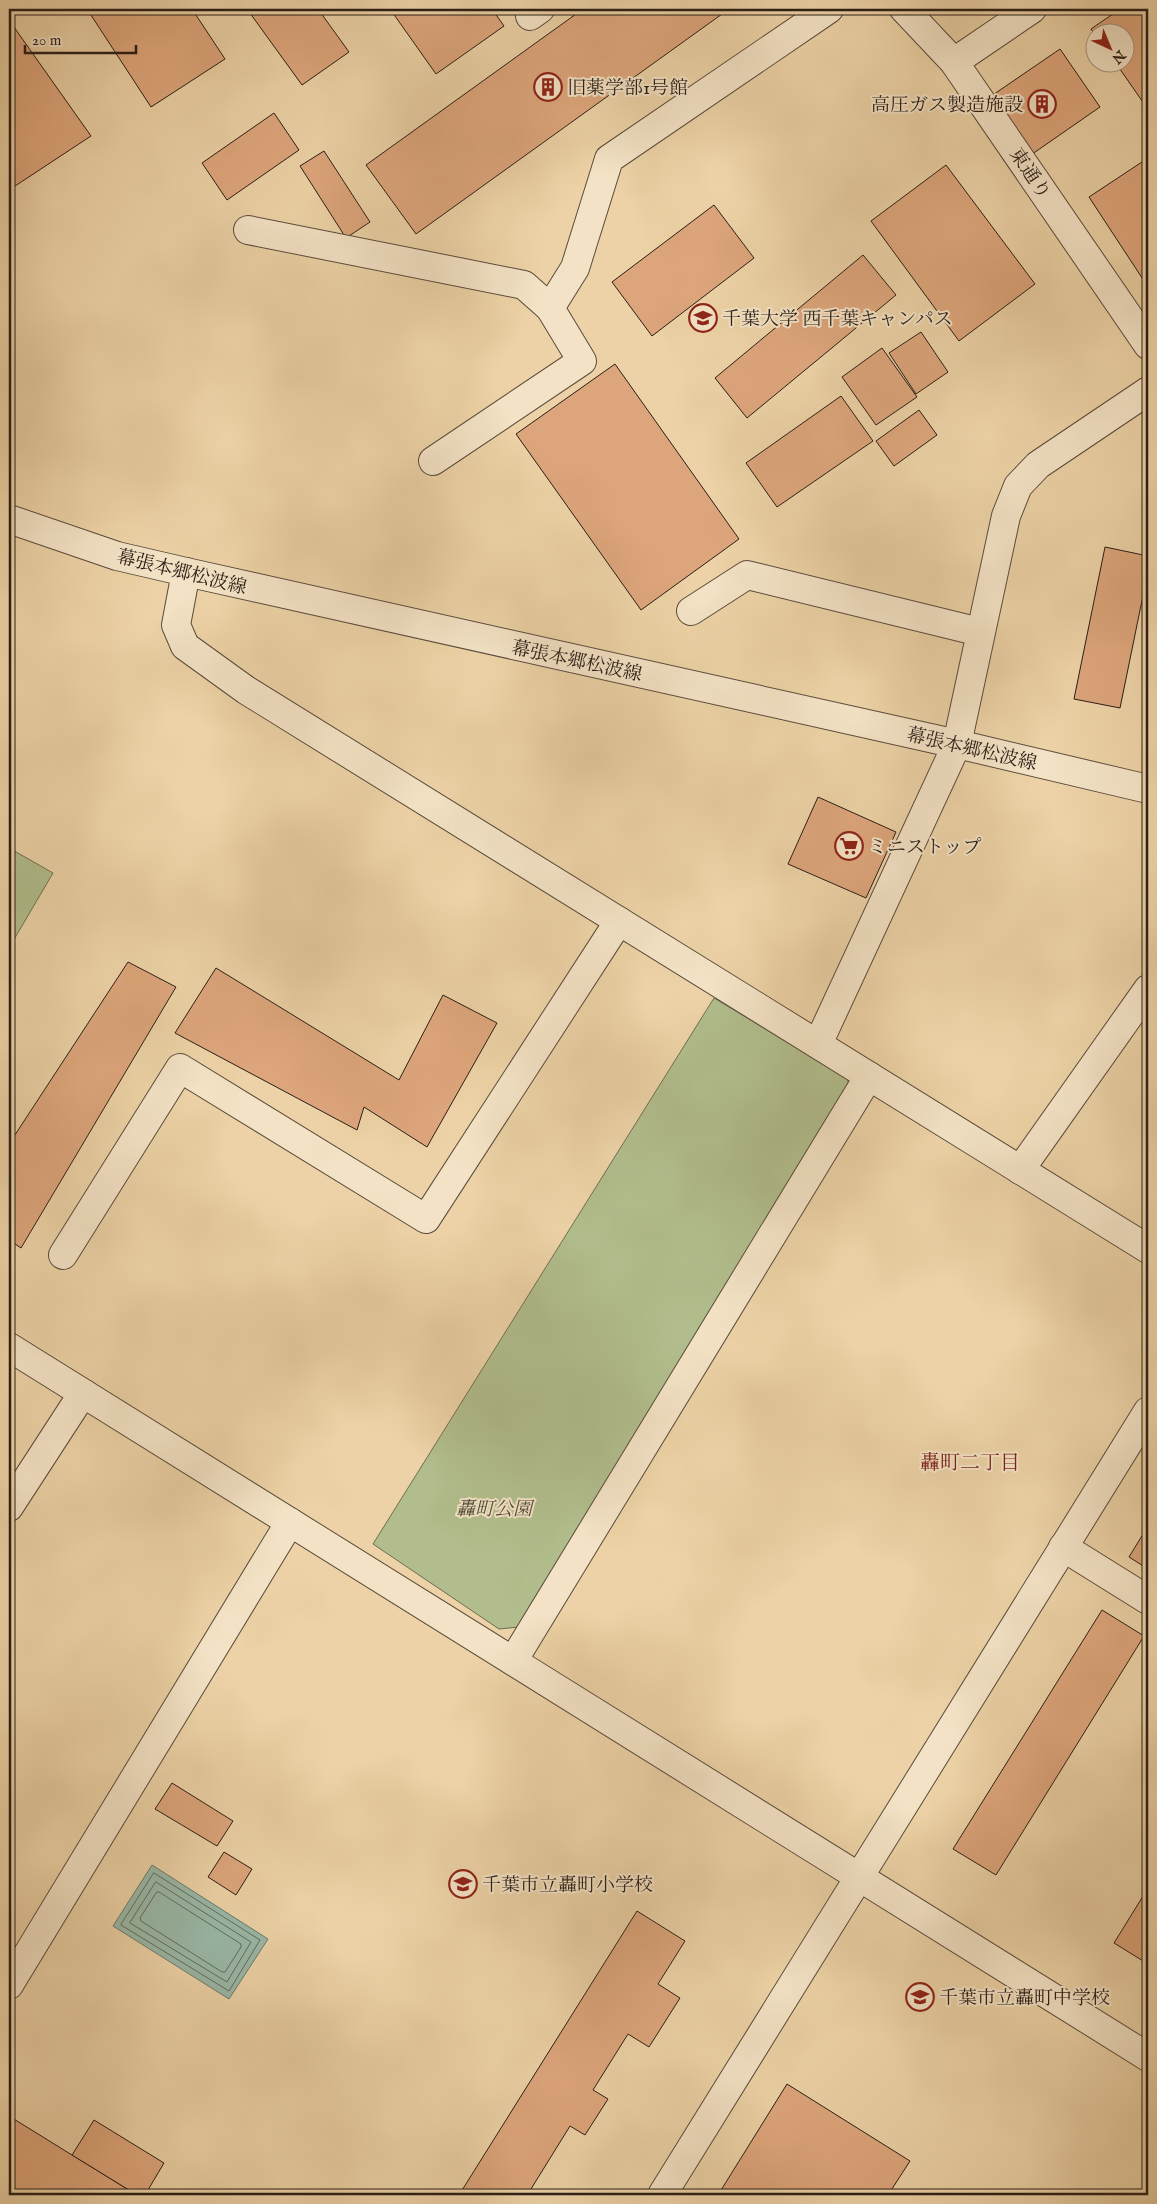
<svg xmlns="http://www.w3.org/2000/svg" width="1157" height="2204" viewBox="0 0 1157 2204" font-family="'IM FELL English','Noto Serif JP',serif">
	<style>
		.green { fill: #b1bd8c; stroke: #6e6e52 }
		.water { fill: #99b8a7; stroke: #6d7a6d }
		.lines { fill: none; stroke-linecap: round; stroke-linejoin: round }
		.shore { stroke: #626b5f; stroke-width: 1 }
		.building { fill: #dda57b; stroke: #2a1e17 }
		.minor-casing { stroke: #5a4b3b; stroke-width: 30 }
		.minor { stroke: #f3e2c5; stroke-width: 28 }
		.labels { text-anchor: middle; stroke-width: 4; stroke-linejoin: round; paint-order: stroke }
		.poi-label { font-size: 19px; fill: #2a1e17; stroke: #f3e2c5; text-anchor: start }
		.street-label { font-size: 19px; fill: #2a1e17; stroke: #f3e2c5 }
		.park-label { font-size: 19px; font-style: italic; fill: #524e3a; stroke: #f3e2c5 }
		.neighbourhood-label { font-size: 20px; fill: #7a1f14; stroke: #f3e2c5 }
	</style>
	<rect width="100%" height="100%" fill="#ecd2a6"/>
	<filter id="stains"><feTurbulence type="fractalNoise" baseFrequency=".004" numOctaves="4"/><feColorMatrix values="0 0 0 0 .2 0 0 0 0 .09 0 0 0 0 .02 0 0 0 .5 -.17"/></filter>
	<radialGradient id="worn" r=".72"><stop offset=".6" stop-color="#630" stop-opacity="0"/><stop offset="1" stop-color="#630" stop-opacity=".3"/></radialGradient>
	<g class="green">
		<polygon points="9,848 53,873 9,948"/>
		<polygon points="714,998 847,1078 851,1092 519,1627 499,1629 373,1544"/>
	</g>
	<polygon class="water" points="152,1865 268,1939 229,1999 113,1926"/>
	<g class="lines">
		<g class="shore">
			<polygon points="154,1873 260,1940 229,1991 121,1925"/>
			<polygon points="156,1882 251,1942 227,1982 130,1923"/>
			<polygon points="159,1892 241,1944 241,1947 225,1972 222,1972 141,1921 140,1918 156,1893"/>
		</g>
	</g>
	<g class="building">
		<polygon points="87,9 192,9 225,59 151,107"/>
		<polygon points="247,9 318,9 349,52 302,85"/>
		<polygon points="390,9 492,9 504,26 436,74"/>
		<polygon points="583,9 729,9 416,234 366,165"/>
		<polygon points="1120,9 1148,9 1147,108 1115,62 1124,62 1124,32 1094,34 1091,29"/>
		<polygon points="9,20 91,136 9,190"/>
		<polygon points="1060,49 1100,107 1025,159 984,101"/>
		<polygon points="274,113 299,150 227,200 202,163"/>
		<polygon points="324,151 370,222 346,238 300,166"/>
		<polygon points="1148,158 1148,287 1089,197"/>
		<polygon points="946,165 1035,284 959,341 871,221"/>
		<polygon points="714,205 754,258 652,336 612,282"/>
		<polygon points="863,255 896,295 747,418 715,378"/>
		<polygon points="921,332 948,372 916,394 889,353"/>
		<polygon points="882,348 917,397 876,425 842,377"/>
		<polygon points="615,364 739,539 641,610 516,434"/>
		<polygon points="841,396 873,441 777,507 746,463"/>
		<polygon points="919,410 937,435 894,466 876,441"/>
		<polygon points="1105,547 1148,556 1148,571 1120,708 1074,699"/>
		<polygon points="818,797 896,832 866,898 788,864"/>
		<polygon points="128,962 176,987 21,1248 9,1240 9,1144"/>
		<polygon points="216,968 399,1080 443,995 497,1023 427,1147 364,1107 357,1130 175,1033"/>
		<polygon points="1148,1526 1148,1569 1129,1557"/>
		<polygon points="1102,1610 1144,1636 996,1875 953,1849"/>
		<polygon points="172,1783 233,1821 217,1846 155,1809"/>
		<polygon points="224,1852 252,1869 236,1895 208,1877"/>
		<polygon points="1148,1888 1148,1964 1114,1943"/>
		<polygon points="637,1911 685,1941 658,1984 680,1998 649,2047 628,2034 593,2090 608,2099 585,2135 570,2126 531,2189 540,2195 459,2195"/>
		<polygon points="787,2084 910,2161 888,2195 718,2195"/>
		<polygon points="9,2116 72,2155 137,2195 9,2195"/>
		<polygon points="94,2120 164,2163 145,2195 137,2195 72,2155"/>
	</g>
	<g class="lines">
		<defs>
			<g id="minor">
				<polyline points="904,9 954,62 1148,345"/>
				<polyline points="530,16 540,9"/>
				<polyline points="954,62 1032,9"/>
				<polyline points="248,230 524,285 550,308 582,361 433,461"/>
				<polyline points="550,308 575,268 609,159 829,9"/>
				<polyline points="9,519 117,556 186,572 957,744 1148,789"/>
				<polyline points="186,572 176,625 185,646 246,690 1148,1249"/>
				<polyline points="691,611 747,575 980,632"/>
				<polyline points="818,1044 957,744 1006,516 1018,486 1038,465 1148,391"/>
				<polyline points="1020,1170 1148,989"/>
				<polyline points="63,1255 180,1068 426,1219 619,921"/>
				<polyline points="9,1347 1148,2057"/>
				<polyline points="9,1507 83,1393"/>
				<polyline points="1063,1547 1148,1600"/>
				<polyline points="513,1661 869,1076"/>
				<polyline points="9,1985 290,1522"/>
				<polyline points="662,2195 1148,1411"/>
			</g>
		</defs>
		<use href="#minor" class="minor-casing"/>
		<use href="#minor" class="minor"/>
	</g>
	<defs>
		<symbol id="building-ring" viewBox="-11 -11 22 22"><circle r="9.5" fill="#f3e2c5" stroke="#8f2418" stroke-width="1.5"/><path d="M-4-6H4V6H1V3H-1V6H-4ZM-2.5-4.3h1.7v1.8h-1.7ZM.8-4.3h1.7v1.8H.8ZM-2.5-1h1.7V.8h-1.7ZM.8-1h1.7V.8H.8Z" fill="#8f2418"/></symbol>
		<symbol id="university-ring" viewBox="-11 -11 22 22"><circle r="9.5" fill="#f3e2c5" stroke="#8f2418" stroke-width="1.5"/><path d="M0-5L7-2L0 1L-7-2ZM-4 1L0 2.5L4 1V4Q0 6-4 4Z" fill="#8f2418"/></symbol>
		<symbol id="supermarket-ring" viewBox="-11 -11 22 22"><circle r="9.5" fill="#f3e2c5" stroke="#8f2418" stroke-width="1.5"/><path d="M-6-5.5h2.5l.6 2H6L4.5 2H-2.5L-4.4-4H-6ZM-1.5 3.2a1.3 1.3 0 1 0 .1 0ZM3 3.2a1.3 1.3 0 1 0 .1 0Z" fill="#8f2418"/></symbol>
		<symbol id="school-ring" viewBox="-11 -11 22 22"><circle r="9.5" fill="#f3e2c5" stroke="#8f2418" stroke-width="1.5"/><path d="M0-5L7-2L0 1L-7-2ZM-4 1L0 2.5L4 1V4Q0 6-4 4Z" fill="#8f2418"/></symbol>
	</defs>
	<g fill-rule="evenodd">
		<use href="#building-ring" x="532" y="71" width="32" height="32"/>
		<use href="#building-ring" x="1026" y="88" width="32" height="32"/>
		<use href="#university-ring" x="687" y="302" width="32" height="32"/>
		<use href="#supermarket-ring" x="833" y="830" width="32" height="32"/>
		<use href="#school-ring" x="447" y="1868" width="32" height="32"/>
		<use href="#school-ring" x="904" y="1981" width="32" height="32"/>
	</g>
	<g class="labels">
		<g class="poi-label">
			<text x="567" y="94">旧薬学部1号館</text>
			<text x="1023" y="111" text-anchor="end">高圧ガス製造施設</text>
			<text x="722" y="325">千葉大学 西千葉キャンパス</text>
			<text x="868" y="853">ミニストップ</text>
			<text x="482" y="1891">千葉市立轟町小学校</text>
			<text x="939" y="2004">千葉市立轟町中学校</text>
		</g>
		<g class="street-label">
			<text transform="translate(1031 173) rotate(56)" y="7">東通り</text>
			<text transform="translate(182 571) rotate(14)" y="7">幕張本郷松波線</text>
			<text transform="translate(577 660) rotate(12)" y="7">幕張本郷松波線</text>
			<text transform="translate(972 748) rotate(13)" y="7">幕張本郷松波線</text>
		</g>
		<g class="park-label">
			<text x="494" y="1515">轟町公園</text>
		</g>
		<g class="neighbourhood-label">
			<text x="970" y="1469">轟町二丁目</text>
		</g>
	</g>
	<rect width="1157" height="2204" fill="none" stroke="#ecd2a6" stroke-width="30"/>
	<rect x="10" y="10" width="1137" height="2184" fill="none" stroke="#2a1e17" stroke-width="2.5"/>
	<rect x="15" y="15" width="1127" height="2174" fill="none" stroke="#2a1e17"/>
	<g transform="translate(1110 48) rotate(136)"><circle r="24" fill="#f3e2c5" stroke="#a3947f"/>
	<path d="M0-4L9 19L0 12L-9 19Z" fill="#8f2418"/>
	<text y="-8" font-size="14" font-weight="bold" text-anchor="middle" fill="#2a1e17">N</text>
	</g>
	<path d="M25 45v8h111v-8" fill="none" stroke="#2a1e17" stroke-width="2.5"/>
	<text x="32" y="45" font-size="15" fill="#2a1e17" stroke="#f3e2c5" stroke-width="4" paint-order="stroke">20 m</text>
	<rect width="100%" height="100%" filter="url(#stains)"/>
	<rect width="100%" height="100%" fill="url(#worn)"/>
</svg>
